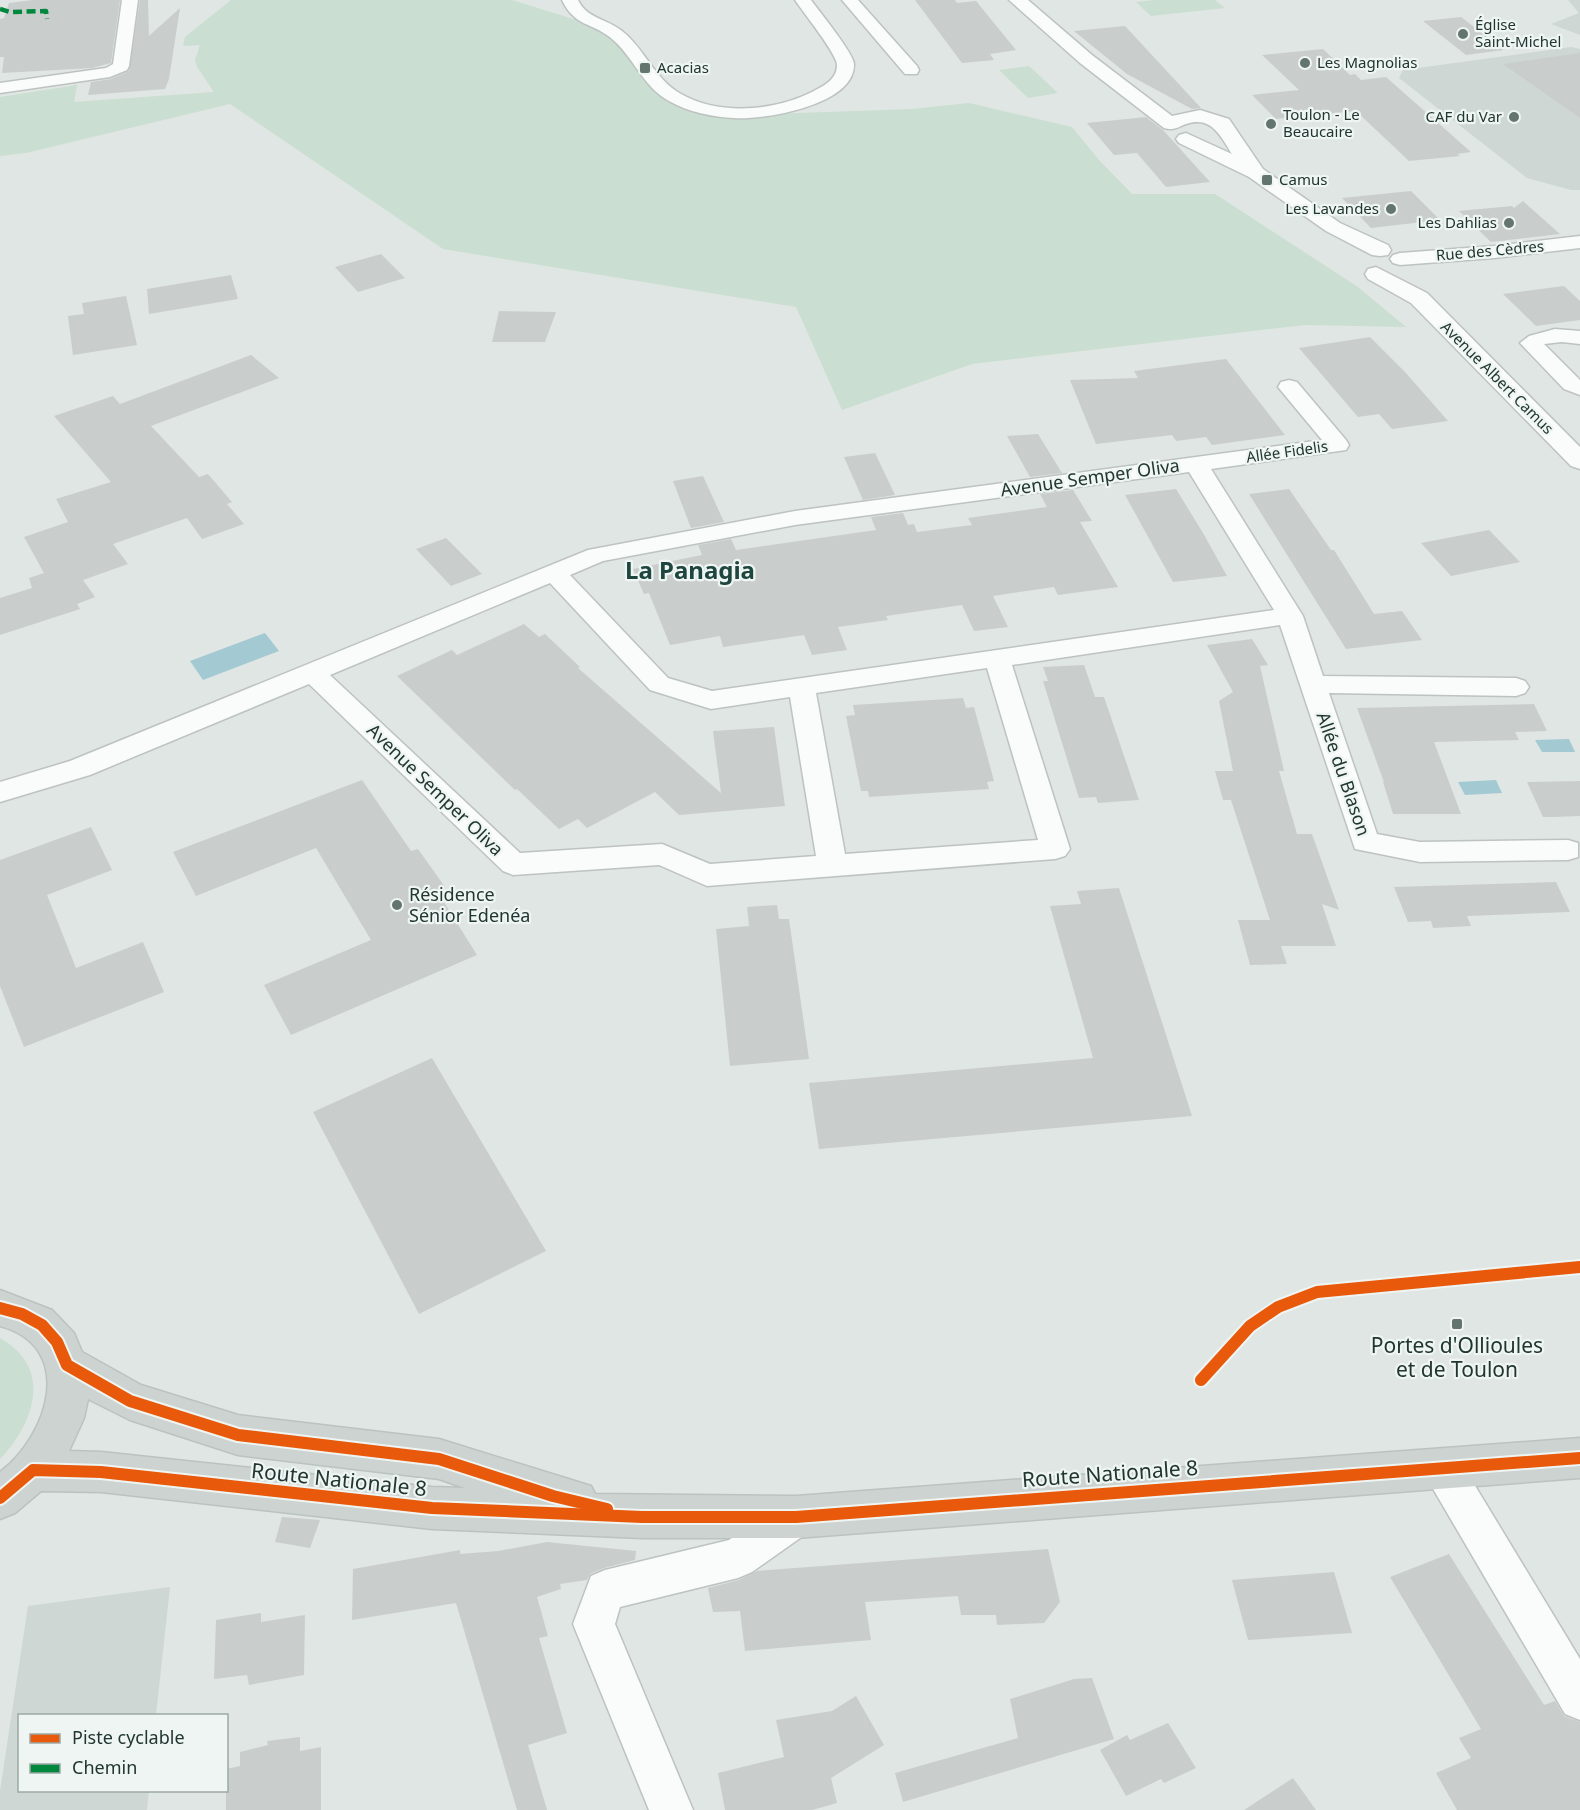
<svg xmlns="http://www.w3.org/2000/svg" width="1580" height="1810" viewBox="0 0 1580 1810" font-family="'Noto Sans',sans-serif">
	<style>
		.built { fill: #ced7d3 }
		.green { fill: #caded1 }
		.water { fill: #a3c9d2 }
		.building { fill: #c9cecc }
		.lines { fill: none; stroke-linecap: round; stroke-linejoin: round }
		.street-casing { stroke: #bdc3c0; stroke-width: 3 }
		.secondary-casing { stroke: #bdc3c1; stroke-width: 3 }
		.primary-casing { stroke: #bbc3c0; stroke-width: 3 }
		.street { fill: #fafbfb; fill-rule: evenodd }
		.secondary { fill: #fafbfb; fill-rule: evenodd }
		.primary { fill: #ccd3d1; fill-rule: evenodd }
		.quiet { stroke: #00873e; stroke-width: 4.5; stroke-dasharray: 9 4.5; stroke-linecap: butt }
		.cycleway-casing { stroke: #eef5f2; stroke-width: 16 }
		.cycleway { stroke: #e8590c; stroke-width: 12 }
		.poi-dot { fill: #64746f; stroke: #eef5f2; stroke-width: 2 }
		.labels { text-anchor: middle; stroke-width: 4.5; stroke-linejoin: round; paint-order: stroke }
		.far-poi-label { font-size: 15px; fill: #213631; stroke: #eef5f2; text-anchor: start }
		.far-street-label { font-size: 15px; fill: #213631; stroke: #eef5f2 }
		.street-label { font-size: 18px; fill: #213631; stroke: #eef5f2 }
		.poi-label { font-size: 18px; fill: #213631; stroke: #eef5f2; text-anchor: start }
		.near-poi-label { font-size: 21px; fill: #213631; stroke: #eef5f2 }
		.near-street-label { font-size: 21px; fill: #213631; stroke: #eef5f2 }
		.district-label { font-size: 24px; font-weight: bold; fill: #1f463e; stroke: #eef5f2 }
	</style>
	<rect width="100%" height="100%" fill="#e0e6e3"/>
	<g class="built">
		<polygon points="1568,0 1580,0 1580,35 1551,24 1579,13"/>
		<polygon points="1571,47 1580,49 1580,190 1571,190 1527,178 1399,78 1403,70"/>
		<polygon points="170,1587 156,1715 20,1716 20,1790 149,1791 147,1810 0,1810 0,1791 28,1606"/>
	</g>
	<g class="green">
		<polygon points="231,0 512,0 599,27 637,52 646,83 668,102 709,116 912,109 969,103 1072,127 1099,160 1132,194 1215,194 1358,287 1406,327 1305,325 972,364 842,410 796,307 443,249 230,104 26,153 0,156 0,97 77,85 74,102 214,92 197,67 195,60 200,45 183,46 185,37"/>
		<polygon points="1155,0 1215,0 1225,8 1151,16 1136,2"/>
		<polygon points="1029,66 1058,93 1028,98 999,70"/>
		<path d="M 0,1338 C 53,1368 35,1422 0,1459 Z"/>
	</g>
	<g class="water">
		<polygon points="265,633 279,651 203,680 190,661"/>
		<polygon points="1569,739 1575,752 1542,752 1535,740"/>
		<polygon points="1496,780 1502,793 1465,795 1458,782"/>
	</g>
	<g class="building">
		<polygon points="33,0 120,0 111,63 92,68 2,73 4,57 0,57 0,19 4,18 9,3"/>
		<polygon points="140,0 148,0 149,36 180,8 169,79 165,89 88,95 91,82 111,79 129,71"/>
		<polygon points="915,0 955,0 957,3 976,1 1016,50 990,54 994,60 962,63"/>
		<polygon points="1461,17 1504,50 1466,55 1423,21"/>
		<polygon points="1125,26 1201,108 1192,109 1127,74 1074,31"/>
		<polygon points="1323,49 1350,75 1355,74 1361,80 1386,77 1471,152 1457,154 1460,156 1409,161 1356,111 1276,119 1252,95 1299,90 1262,55"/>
		<polygon points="1580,53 1580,118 1503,64"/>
		<polygon points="1146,117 1163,130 1210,182 1166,187 1137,153 1114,155 1087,123"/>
		<polygon points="1411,191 1440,220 1371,228 1342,198"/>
		<polygon points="1523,201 1560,234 1491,242 1459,211 1512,206 1514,208"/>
		<polygon points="381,254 405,278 358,292 335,267"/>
		<polygon points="231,275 238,299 149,314 147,289"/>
		<polygon points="1564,286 1580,301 1580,320 1536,326 1503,294"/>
		<polygon points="126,296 137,345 73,355 68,316 84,314 82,303"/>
		<polygon points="499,311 556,312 545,342 492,342"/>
		<polygon points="1370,337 1405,372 1448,421 1392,429 1379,414 1358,417 1299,348"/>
		<polygon points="251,355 279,378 151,426 199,477 208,474 232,502 227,504 244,524 202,539 187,518 113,544 128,564 83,580 95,597 77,604 80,609 0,635 0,598 32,588 29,578 44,573 24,537 68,522 56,499 111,482 54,416 113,396 120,404"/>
		<polygon points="1226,359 1285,435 1212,445 1206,437 1176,441 1172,435 1096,444 1070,380 1138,378 1134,371"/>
		<polygon points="1038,434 1062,473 1030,477 1007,436"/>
		<polygon points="875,453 895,495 863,500 844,457"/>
		<polygon points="703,476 724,522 691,528 673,481"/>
		<polygon points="1176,489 1203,533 1227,576 1173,582 1125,495"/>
		<polygon points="1289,489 1331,550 1334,550 1374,614 1402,611 1422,640 1346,649 1249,494"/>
		<polygon points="1073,490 1092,521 1080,522 1118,587 1058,595 1054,587 993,596 1008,627 974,631 962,605 886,616 888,620 838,627 847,650 812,655 804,635 723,647 720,636 670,645 649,593 644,594 633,569 702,555 698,545 731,539 736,550 876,530 871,517 903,513 908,525 914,524 917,532 972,525 968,518 1047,507 1040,494"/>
		<polygon points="1489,530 1520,562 1451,576 1421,543"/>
		<polygon points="446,538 482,574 451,586 416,549"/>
		<polygon points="524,624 539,637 545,634 580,667 578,668 721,793 713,731 774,727 785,806 679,815 655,792 587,828 578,819 559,829 517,789 515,790 397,676 452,650 457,655"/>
		<polygon points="1252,639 1268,665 1260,666 1284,771 1279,771 1297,834 1312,834 1339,910 1322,904 1336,946 1281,946 1287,964 1250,965 1238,920 1270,920 1231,800 1223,800 1215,771 1233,771 1219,701 1233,692 1207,645"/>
		<polygon points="1084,665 1095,697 1104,697 1139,800 1098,803 1096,797 1079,798 1043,681 1048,681 1043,667"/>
		<polygon points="963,698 966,708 974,707 994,781 987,782 989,789 869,797 868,791 861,791 846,716 855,715 853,705"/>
		<polygon points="1534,704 1547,731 1515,732 1519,740 1434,742 1461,814 1393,814 1383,782 1384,782 1357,708"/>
		<polygon points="362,780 411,851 418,849 445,887 437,891 477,955 291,1035 264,985 371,940 316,848 196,896 173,852"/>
		<polygon points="1580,781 1580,816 1554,817 1543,817 1527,782"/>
		<polygon points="91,827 112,870 47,895 76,968 143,942 164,992 24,1047 0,986 0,860"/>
		<polygon points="1556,882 1570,912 1467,916 1471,926 1433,928 1431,921 1408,922 1394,887"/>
		<polygon points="1119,888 1192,1116 819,1149 809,1083 1093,1058 1050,906 1081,904 1077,891"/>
		<polygon points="777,905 779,919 789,919 809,1059 730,1066 716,929 749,926 747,907"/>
		<polygon points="432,1058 546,1251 419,1314 313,1112"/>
		<polygon points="282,1517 320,1520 310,1548 275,1542"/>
		<polygon points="547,1542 636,1551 635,1560 604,1568 590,1574 587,1580 560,1584 561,1589 537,1597 548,1636 539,1638 567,1733 528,1745 547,1810 517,1810 456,1603 352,1620 353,1569 460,1550 460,1554 498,1551"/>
		<polygon points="1048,1549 1060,1602 1044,1623 997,1625 996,1615 961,1615 958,1596 865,1602 871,1640 745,1651 740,1611 713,1612 708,1588 739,1580 757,1571"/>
		<polygon points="1449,1554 1544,1705 1555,1701 1564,1716 1580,1722 1580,1810 1457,1810 1436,1773 1471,1758 1459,1738 1481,1729 1390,1577"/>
		<polygon points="1334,1572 1352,1633 1248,1640 1232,1580"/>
		<polygon points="261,1613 261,1622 305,1615 304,1675 249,1685 247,1675 214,1679 216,1620"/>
		<polygon points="1092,1678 1114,1739 903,1802 895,1773 1018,1738 1010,1699 1074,1679"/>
		<polygon points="856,1696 884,1745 831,1778 837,1803 812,1810 725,1810 718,1773 784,1757 776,1720 832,1711"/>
		<polygon points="1168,1723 1196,1768 1164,1783 1161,1779 1126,1796 1100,1750 1127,1735 1130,1740"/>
		<polygon points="300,1737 300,1751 321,1747 321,1810 226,1810 226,1769 240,1766 240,1752 268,1745 267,1741"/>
		<polygon points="1293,1778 1316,1810 1244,1810"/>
	</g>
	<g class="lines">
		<defs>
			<g id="street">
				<polygon points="122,0 138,0 129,66 127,70 110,77 0,93 0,83 106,68 113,64"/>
				<path d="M 562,0 L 578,0 C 587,19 606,18 622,31 C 645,49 654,79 681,94 C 720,116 775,111 814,91 C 825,85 837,79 837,65 C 837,54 803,12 795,0 L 811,0 C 819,11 854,54 854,64 C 855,105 765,120 734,118 C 713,117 688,112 669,101 C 642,86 634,57 611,38 C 591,22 575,27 562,0 Z"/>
				<polygon points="842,0 858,0 917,66 919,70 917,74 905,74"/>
				<polygon points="1580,236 1580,248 1494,258 1400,265 1393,263 1390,259 1393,255 1400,253 1494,246"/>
				<polygon points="1555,329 1580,331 1580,344 1562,342 1544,344 1580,380 1580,395 1564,389 1520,343 1529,336"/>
				<path d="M 1289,380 L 1297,382 L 1346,440 L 1349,445 L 1346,450 L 1211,469 L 1303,616 L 1323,676 L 1516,678 L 1525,681 L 1529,687 L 1525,693 L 1516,696 L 1329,693 L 1377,834 L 1420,842 L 1568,840 L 1578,843 L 1578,857 L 1568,860 L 1420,862 L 1355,849 L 1280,625 L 1012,665 L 1070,849 L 1065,856 L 1055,859 L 707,886 L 659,865 L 513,875 L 503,871 L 309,684 L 90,775 L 0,802 L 0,782 L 70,761 L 588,550 L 795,511 L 1322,440 L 1278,387 L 1281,382 ZM 1189,472 L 1274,610 L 712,691 L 668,678 L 570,575 L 603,561 L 795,525 ZM 550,583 L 650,690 L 711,709 L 790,697 L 816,856 L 710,864 L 662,844 L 520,853 L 330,675 ZM 987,668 L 1038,840 L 845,854 L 816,693 Z"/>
				<polygon points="1443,1451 1457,1456 1580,1659 1580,1720 1565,1714 1429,1482 1424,1469 1429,1456"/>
				<polygon points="796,1498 810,1503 816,1517 810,1531 752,1572 738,1578 620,1607 615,1624 693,1810 649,1810 573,1624 591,1576 605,1570 729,1540 782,1503"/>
			</g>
			<g id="secondary">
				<path d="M 1009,0 L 1028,0 L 1092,55 L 1172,116 L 1200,110 L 1229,119 L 1263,169 L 1340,223 L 1388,245 L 1391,250 L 1388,255 L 1380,256 L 1372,255 L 1326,231 L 1249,177 L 1179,143 L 1176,139 L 1179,135 L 1186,133 L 1232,154 C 1221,137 1212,115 1186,124 C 1178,127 1174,131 1164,128 L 1080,63 Z"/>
				<polygon points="1376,267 1427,293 1580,447 1580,469 1571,466 1411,303 1368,279 1365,274 1368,269"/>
			</g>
			<path id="primary" d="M 0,1290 L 52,1310 L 74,1333 L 82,1352 L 141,1385 L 238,1415 L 439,1439 L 591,1486 L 595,1494 L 796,1496 L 1580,1438 L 1580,1478 L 796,1538 L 642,1538 L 432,1529 L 101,1492 L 41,1491 L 15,1513 L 0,1519 L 0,1472 C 48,1436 77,1347 0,1326 ZM 88,1399 L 130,1420 L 238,1455 L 439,1479 L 465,1488 L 432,1487 L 101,1452 L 69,1451 L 84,1418 Z"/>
		</defs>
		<use href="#street" class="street-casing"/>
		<use href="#secondary" class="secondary-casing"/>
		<use href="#primary" class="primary-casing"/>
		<use href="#street" class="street"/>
		<use href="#secondary" class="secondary"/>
		<use href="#primary" class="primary"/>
		<polyline class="quiet" points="0,9 10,12 46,11 47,19"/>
		<defs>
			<g id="cycleway">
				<polyline points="0,1308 22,1314 42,1325 57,1342 67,1365 130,1401 238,1435 439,1459 553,1496 607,1509"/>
				<polyline points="1201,1380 1250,1326 1278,1307 1317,1292 1580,1267"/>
				<polyline points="0,1498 33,1470 101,1472 432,1508 642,1517 796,1517 1580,1458"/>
			</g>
		</defs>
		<use href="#cycleway" class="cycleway-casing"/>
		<use href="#cycleway" class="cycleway"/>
	</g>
	<g class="poi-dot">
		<circle cx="1463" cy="34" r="6"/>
		<circle cx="1305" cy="63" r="6"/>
		<rect x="639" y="62" width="12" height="12" rx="3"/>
		<circle cx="1514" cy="117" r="6"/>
		<circle cx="1271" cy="124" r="6"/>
		<rect x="1261" y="174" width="12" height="12" rx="3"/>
		<circle cx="1391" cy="209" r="6"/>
		<circle cx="1509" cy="223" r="6"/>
		<circle cx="397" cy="905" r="6"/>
		<rect x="1451" y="1318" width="12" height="12" rx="3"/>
	</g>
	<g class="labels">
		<g class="far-poi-label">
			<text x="1475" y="30">Église<tspan x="1475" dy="17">Saint-Michel</tspan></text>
			<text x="1317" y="68">Les Magnolias</text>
			<text x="657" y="73">Acacias</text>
			<text x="1283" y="120">Toulon - Le<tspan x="1283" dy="17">Beaucaire</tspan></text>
			<text x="1502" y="122" text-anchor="end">CAF du Var</text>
			<text x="1279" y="185">Camus</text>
			<text x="1379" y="214" text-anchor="end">Les Lavandes</text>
			<text x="1497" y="228" text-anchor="end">Les Dahlias</text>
		</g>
		<g class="far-street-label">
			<text transform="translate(1490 251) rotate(-5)" y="5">Rue des Cèdres</text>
			<text transform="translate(1497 378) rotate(45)" y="5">Avenue Albert Camus</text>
			<text transform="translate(1287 452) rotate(-8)" y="5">Allée Fidelis</text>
		</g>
		<g class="street-label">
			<text transform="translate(1090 478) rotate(-8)" y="6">Avenue Semper Oliva</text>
			<text transform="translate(1343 774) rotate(71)" y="6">Allée du Blason</text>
			<text transform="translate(435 790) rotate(44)" y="6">Avenue Semper Oliva</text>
		</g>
		<g class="poi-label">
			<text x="409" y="901">Résidence<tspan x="409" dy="21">Sénior Edenéa</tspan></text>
		</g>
		<g class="near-poi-label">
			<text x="1457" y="1353">Portes d'Ollioules<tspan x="1457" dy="24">et de Toulon</tspan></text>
		</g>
		<g class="near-street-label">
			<text transform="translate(1110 1474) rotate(-4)" y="7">Route Nationale 8</text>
			<text transform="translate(339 1480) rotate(6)" y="7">Route Nationale 8</text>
		</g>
		<g class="district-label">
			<text x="690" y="579">La Panagia</text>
		</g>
	</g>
	<rect x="18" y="1714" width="210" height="78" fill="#eef5f2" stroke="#9ca9a5" stroke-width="1.5"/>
	<rect x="30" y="1734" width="30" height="9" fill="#e8590c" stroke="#9ca9a5" stroke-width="1.5"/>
	<text x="72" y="1744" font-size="18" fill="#213631">Piste cyclable</text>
	<rect x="30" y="1764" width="30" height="9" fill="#00873e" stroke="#9ca9a5" stroke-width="1.5"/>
	<text x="72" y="1774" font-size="18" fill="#213631">Chemin</text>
</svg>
